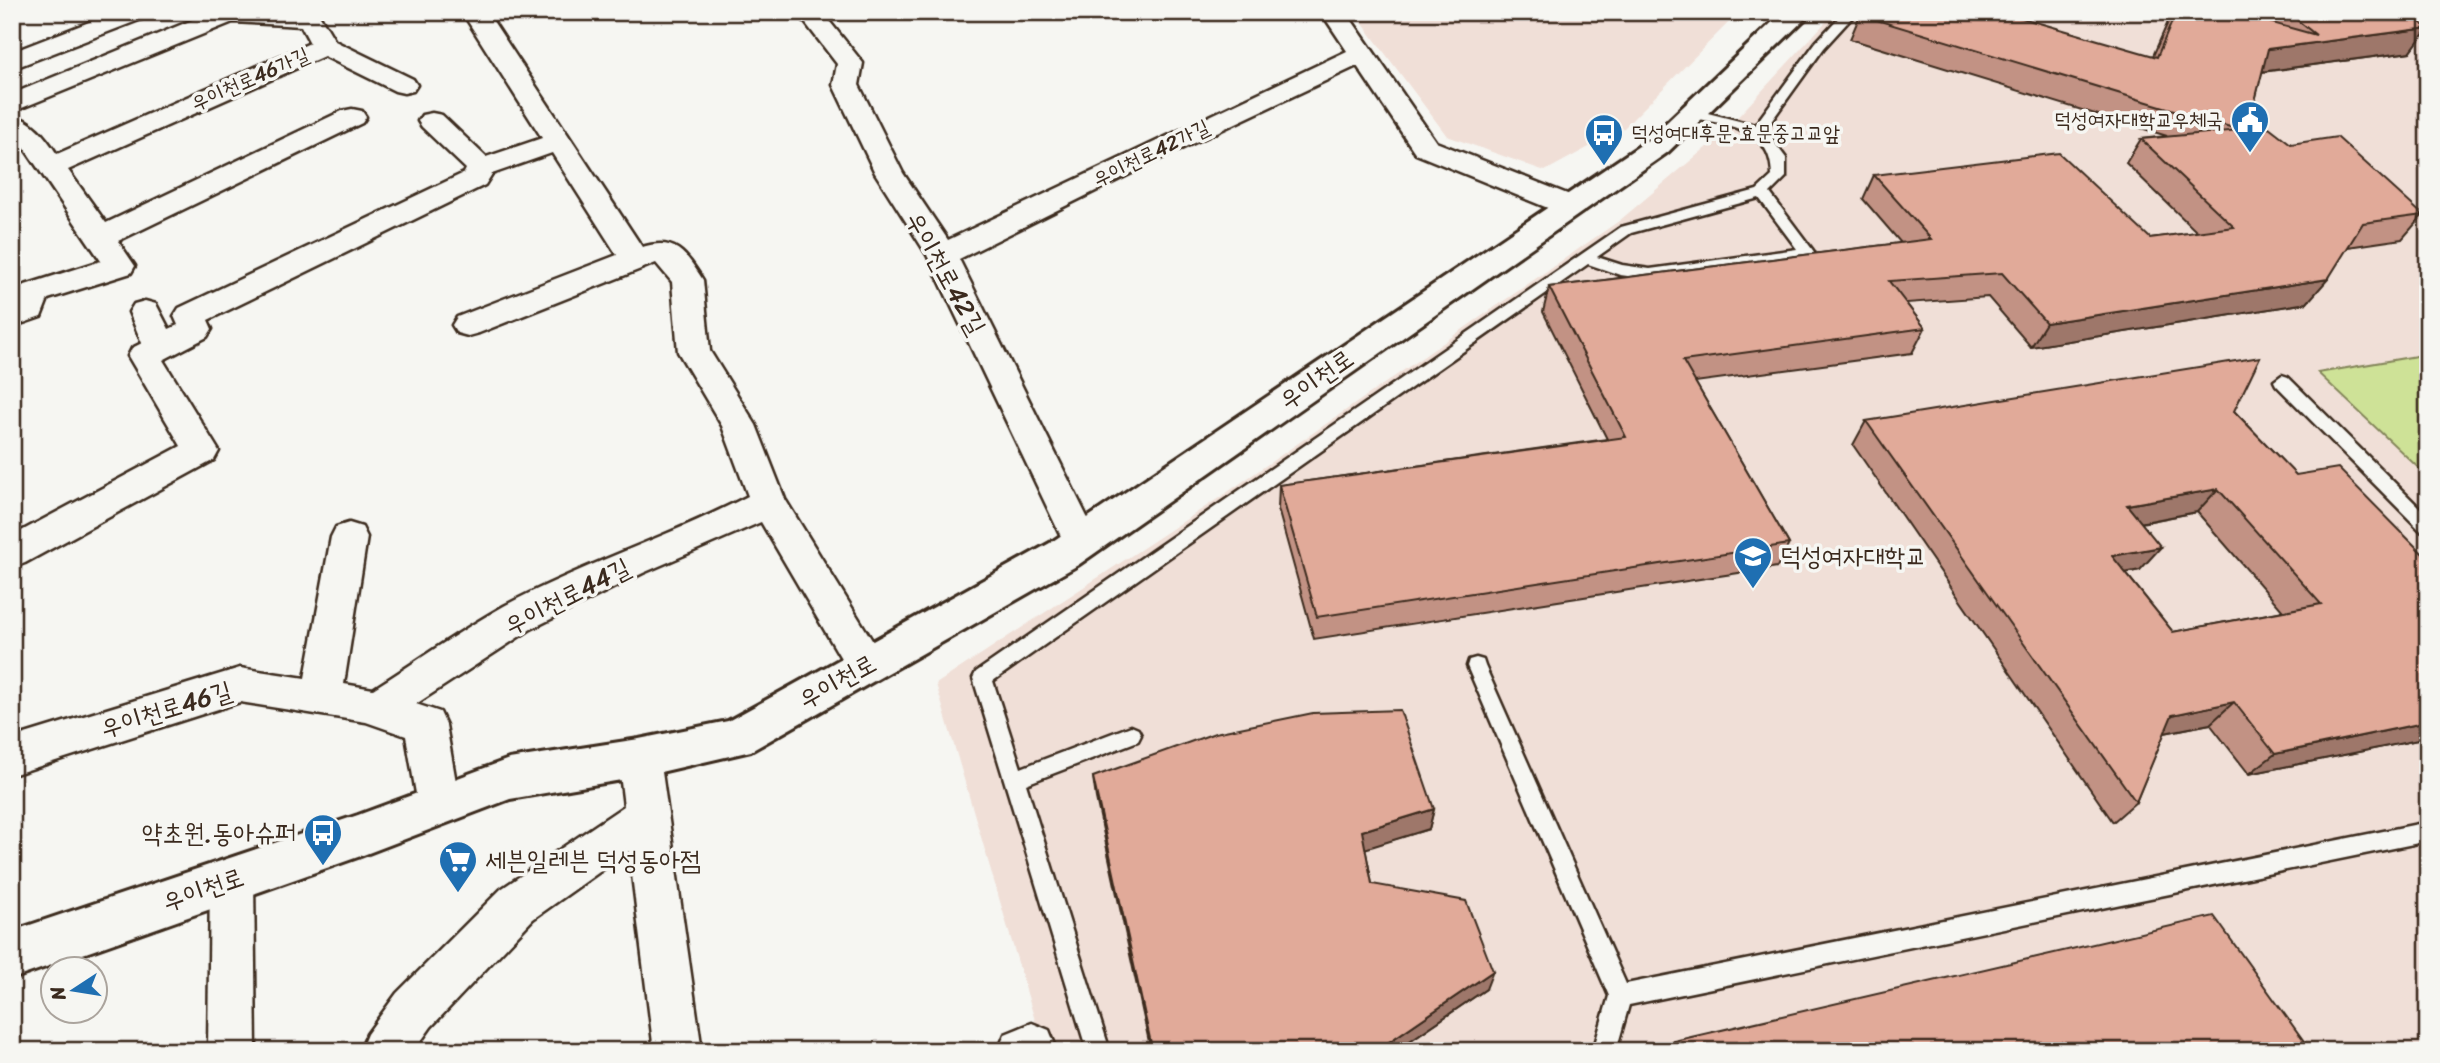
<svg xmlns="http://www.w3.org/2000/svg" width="2440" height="1063" viewBox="0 0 2440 1063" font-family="Sriracha,'Poor Story',sans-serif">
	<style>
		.built { fill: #f0dfd7 }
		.green { fill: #cee297; stroke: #84865a; stroke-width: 2 }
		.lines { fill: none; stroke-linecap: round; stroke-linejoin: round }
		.service-casing { stroke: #3b2a1e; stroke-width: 5 }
		.minor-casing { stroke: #3b2a1e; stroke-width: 5 }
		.tertiary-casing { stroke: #3b2a1e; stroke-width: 6 }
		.service { fill: #f6f6f2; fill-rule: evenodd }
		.minor { fill: #f6f6f2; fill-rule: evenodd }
		.tertiary { fill: #f6f6f2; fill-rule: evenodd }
		.wall { fill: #c29284; stroke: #3b2a1e; stroke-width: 2; fill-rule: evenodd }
		.shaded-wall { fill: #9e776b; stroke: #3b2a1e; stroke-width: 2 }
		.building { fill: #e1aa99; stroke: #3b2a1e; stroke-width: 2; fill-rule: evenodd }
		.labels { text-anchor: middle; stroke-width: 7; stroke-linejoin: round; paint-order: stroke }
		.far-street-label { font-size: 21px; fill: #3b2a1e; stroke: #f6f6f2 }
		.far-poi-label { font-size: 21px; fill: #3b2a1e; stroke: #f6f6f2; text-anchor: end }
		.street-label { font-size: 26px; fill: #3b2a1e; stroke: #f6f6f2 }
		.poi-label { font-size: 26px; fill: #3b2a1e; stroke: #f6f6f2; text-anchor: start }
	</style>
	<rect width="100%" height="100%" fill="#f6f6f2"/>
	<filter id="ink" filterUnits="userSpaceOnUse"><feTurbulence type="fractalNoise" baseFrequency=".0143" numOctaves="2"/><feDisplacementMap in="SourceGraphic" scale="14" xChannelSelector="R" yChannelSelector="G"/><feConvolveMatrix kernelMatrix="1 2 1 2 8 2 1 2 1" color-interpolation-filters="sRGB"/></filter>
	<g filter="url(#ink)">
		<g class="built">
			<polygon points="1354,12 1739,12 1624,128 1545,171 1447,136"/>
			<polygon points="1835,12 2428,12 2428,1051 1044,1051 936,684 1222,496 1619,221 1721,135"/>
		</g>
		<polygon class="green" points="2428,354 2428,477 2318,373"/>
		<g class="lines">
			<defs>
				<g id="service">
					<path d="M 1844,12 L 1857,12 L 1824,48 L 1765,130 L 1786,158 L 1786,177 L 1770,193 L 1812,249 L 1814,252 L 1812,255 L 1650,279 L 1620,275 L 1588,264 L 993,681 L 1021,768 L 1131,726 L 1138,729 L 1141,735 L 1138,741 L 1026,784 L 1110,1051 L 1087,1051 L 973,678 L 976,672 L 1621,227 L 1757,190 L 1772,176 C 1772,126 1726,126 1687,116 L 1685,113 L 1692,109 L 1755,125 L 1816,42 ZM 1759,198 L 1797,249 L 1650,269 L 1622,265 L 1597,257 L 1631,233 Z"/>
					<polygon points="2282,375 2288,377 2428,516 2428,534 2422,532 2276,385 2274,381"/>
					<polygon points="1476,658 1483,660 1485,666 1626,984 2428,822 2428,841 1629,1005 1616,1051 1593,1051 1609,996 1467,666 1469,660"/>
				</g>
				<g id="minor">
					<polygon points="115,12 150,12 147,17 12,69 12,52"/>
					<path d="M 212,12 L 319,14 L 335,41 L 413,79 L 417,85 L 413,91 L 404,93 L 395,91 L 324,56 L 68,170 L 106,223 L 342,111 L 352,109 L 362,111 L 366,117 L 362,123 L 118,241 L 135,266 L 131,273 L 48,299 L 41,317 L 12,327 L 12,304 L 15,303 L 22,286 L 101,261 L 21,143 L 12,136 L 12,115 C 33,120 45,136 57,154 L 310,43 L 301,26 L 233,22 L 12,112 L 12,94 Z"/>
					<path d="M 462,12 L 487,12 L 642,247 C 675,237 685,252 703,280 L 710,351 L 756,425 L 785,499 L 880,653 L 886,665 L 880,677 L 866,682 L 852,677 L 761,522 L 643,573 L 531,629 L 416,704 L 440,712 L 446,725 L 460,805 L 454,819 L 439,824 L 424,819 L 418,805 L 406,736 L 366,722 L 240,702 L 12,775 L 12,738 L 240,668 L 305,678 L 331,537 L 336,527 L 349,523 L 362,527 L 367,537 L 344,684 L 373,689 C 416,662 459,631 504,606 C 583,564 669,537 748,496 L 722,426 L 678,352 L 672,282 L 656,263 L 479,333 L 468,336 L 457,333 L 452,325 L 457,317 L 617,255 L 552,153 L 492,174 L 485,185 L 208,320 L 212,329 L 207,337 L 163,360 L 219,451 L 214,460 L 25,563 L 12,568 L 12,536 L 181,446 L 128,356 L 132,348 L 142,343 L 129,312 L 134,304 L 145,301 L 156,304 L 169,329 L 178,325 L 174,316 L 179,308 L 464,173 L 466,169 L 422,127 L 418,121 L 422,115 L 432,113 L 442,115 L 486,157 L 542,138 Z"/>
					<polygon points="797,12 822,12 863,63 859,85 903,173 948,240 1347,51 1321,12 1346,12 1436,142 1580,199 1585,206 1580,213 1570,215 1560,213 1416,154 1357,66 1164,157 959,259 1099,541 1094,551 1081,555 1068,551 927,255 875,173 833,85 837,64"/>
					<polygon points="639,740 654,745 660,758 702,1051 654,1051 629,851 533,919 431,1027 414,1051 360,1051 367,1034 397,993 501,889 624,806 618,758 624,745"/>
					<polygon points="232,858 248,864 254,879 256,1051 208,1051 210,879 216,864"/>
					<polygon points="1032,1023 1049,1030 1056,1047 1055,1051 998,1051 1005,1034"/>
				</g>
				<polygon id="tertiary" points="1783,12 1812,12 1668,152 1078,565 751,751 639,777 510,799 358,857 12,979 12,931 358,815 509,759 639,739 728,721 1050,543 1648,140"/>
			</defs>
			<use href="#service" class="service-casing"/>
			<use href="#minor" class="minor-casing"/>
			<use href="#tertiary" class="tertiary-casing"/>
			<use href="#service" class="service"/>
			<use href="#minor" class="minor"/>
			<use href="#tertiary" class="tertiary"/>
		</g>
		<g class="wall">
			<polygon points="2173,12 2233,12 2246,16 2242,12 2405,12 2428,28 2410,52 2262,72 2248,129 2291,144 2423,215 2402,239 2348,247 2307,303 2031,347 1988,297 1906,303 1925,328 1912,353 1695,382 1789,544 1777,567 1314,639 1278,509 1279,485 1607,439 1543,312 1549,287 1901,243 1863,199 1874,175 2150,238 2197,232 2126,163 2141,139 2167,136 1850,39 1860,15 2153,56 2168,22"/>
			<polygon points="2428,61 2428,71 2423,67"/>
			<path d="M 2234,411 L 2296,475 L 2428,559 L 2428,738 L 2249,774 L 2210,724 L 2164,733 L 2136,802 L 2113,822 L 1853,445 L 1866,421 ZM 2197,512 L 2283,611 L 2173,632 L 2126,573 L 2140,570 L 2141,523 Z"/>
			<polygon points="1093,777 1434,809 1429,829 1365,848 1372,884 1486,989 1395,1051 1151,1051 1096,798"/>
			<polygon points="1661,1044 2311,1051 1656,1051"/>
		</g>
		<g class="shaded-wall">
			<polygon points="2428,28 2410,52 2252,73 2268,49"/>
			<polygon points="2328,279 2307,303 2031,347 2046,323"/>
			<polygon points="2218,489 2197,512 2107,529 2127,505"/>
			<polygon points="2161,547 2140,570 2093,579 2112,556"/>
			<polygon points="2234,702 2210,724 2149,736 2172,715"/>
			<polygon points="2428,722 2428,738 2249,774 2275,754"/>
			<polygon points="1434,809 1429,829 1358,851 1362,831"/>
			<polygon points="1493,971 1486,989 1395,1051 1382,1051 1383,1046"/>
		</g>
		<g class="building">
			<polygon points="1862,12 2001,12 2157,57 2176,12 2233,12 2316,35 2287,12 2405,12 2428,28 2268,49 2248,129 2269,127 2291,144 2337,137 2423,215 2363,223 2328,279 2046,323 2002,273 1889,281 1925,328 1683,361 1789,544 1317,617 1279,485 1626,437 1549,287 1931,239 1874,175 2059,153 2150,238 2234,227 2141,139 2240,130 1860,15"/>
			<path d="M 2260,357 L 2234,411 L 2296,475 L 2338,468 L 2428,559 L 2428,722 L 2275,754 L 2234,702 L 2172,715 L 2136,802 L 1866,421 ZM 2218,489 L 2321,604 L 2173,632 L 2112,556 L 2161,547 L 2127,505 Z"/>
			<polygon points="1400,710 1434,809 1362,831 1372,884 1466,901 1493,971 1383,1046 1360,1051 1178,1051 1152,1048 1093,777 1215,733 1313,713"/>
			<polygon points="2214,916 2311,1051 1664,1051 1661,1044"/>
		</g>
	</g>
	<defs>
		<symbol id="civic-pin" viewBox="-11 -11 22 30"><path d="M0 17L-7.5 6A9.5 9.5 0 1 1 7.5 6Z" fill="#1f6fb2" stroke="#f6f6f2"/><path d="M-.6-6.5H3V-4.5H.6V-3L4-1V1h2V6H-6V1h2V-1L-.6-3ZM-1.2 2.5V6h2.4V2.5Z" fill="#fff"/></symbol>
		<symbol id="bus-pin" viewBox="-11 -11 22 30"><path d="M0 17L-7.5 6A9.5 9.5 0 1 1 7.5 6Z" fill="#1f6fb2" stroke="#f6f6f2"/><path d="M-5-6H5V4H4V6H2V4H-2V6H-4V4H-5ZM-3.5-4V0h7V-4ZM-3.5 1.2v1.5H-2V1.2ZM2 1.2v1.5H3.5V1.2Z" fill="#fff"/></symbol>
		<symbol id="university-pin" viewBox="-11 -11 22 30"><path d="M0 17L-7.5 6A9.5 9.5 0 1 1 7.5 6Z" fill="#1f6fb2" stroke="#f6f6f2"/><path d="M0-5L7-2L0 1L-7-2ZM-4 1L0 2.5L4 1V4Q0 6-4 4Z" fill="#fff"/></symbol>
		<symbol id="supermarket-pin" viewBox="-11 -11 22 30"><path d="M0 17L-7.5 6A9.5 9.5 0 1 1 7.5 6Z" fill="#1f6fb2" stroke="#f6f6f2"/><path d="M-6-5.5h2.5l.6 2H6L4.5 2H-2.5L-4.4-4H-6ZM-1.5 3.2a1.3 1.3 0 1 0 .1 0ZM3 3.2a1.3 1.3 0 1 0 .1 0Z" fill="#fff"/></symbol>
	</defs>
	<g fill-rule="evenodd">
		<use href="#civic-pin" x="2228" y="98" width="44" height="60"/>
		<use href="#bus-pin" x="1582" y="111" width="44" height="60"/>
		<use href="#university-pin" x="1731" y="534" width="44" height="60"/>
		<use href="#bus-pin" x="301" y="811" width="44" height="60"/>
		<use href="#supermarket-pin" x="436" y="838" width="44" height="60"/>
	</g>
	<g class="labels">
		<g class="far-street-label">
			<text transform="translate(250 79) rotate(-24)" y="7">우이천로46가길</text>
			<text transform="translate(1151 153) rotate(-26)" y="7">우이천로42가길</text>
		</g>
		<g class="far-poi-label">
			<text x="2223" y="127">덕성여자대학교우체국</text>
			<text x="1631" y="140" text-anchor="start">덕성여대후문.효문중고교앞</text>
		</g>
		<g class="street-label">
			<text transform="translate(946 273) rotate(61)" y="9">우이천로42길</text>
			<text transform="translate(1316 379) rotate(-35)" y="9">우이천로</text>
			<text transform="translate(567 596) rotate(-27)" y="9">우이천로44길</text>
			<text transform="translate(837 681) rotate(-29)" y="9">우이천로</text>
			<text transform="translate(166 709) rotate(-17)" y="9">우이천로46길</text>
			<text transform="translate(203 889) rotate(-19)" y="9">우이천로</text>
		</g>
		<g class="poi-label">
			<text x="1780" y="565">덕성여자대학교</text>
			<text x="296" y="842" text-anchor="end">약초원.동아슈퍼</text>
			<text x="485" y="869">세븐일레븐 덕성동아점</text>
		</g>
	</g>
	<rect width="2440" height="1063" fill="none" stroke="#f6f6f2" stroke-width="42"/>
	<rect x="21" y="21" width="2398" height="1021" fill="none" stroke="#3b2a1e" stroke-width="2.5" filter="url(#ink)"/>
	<g transform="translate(74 990) rotate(258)"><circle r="33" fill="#f6f6f2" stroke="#aba49d" stroke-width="2"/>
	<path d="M0-5L12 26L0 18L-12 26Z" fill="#1f6fb2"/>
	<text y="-10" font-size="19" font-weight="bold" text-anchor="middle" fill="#3b2a1e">N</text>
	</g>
</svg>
